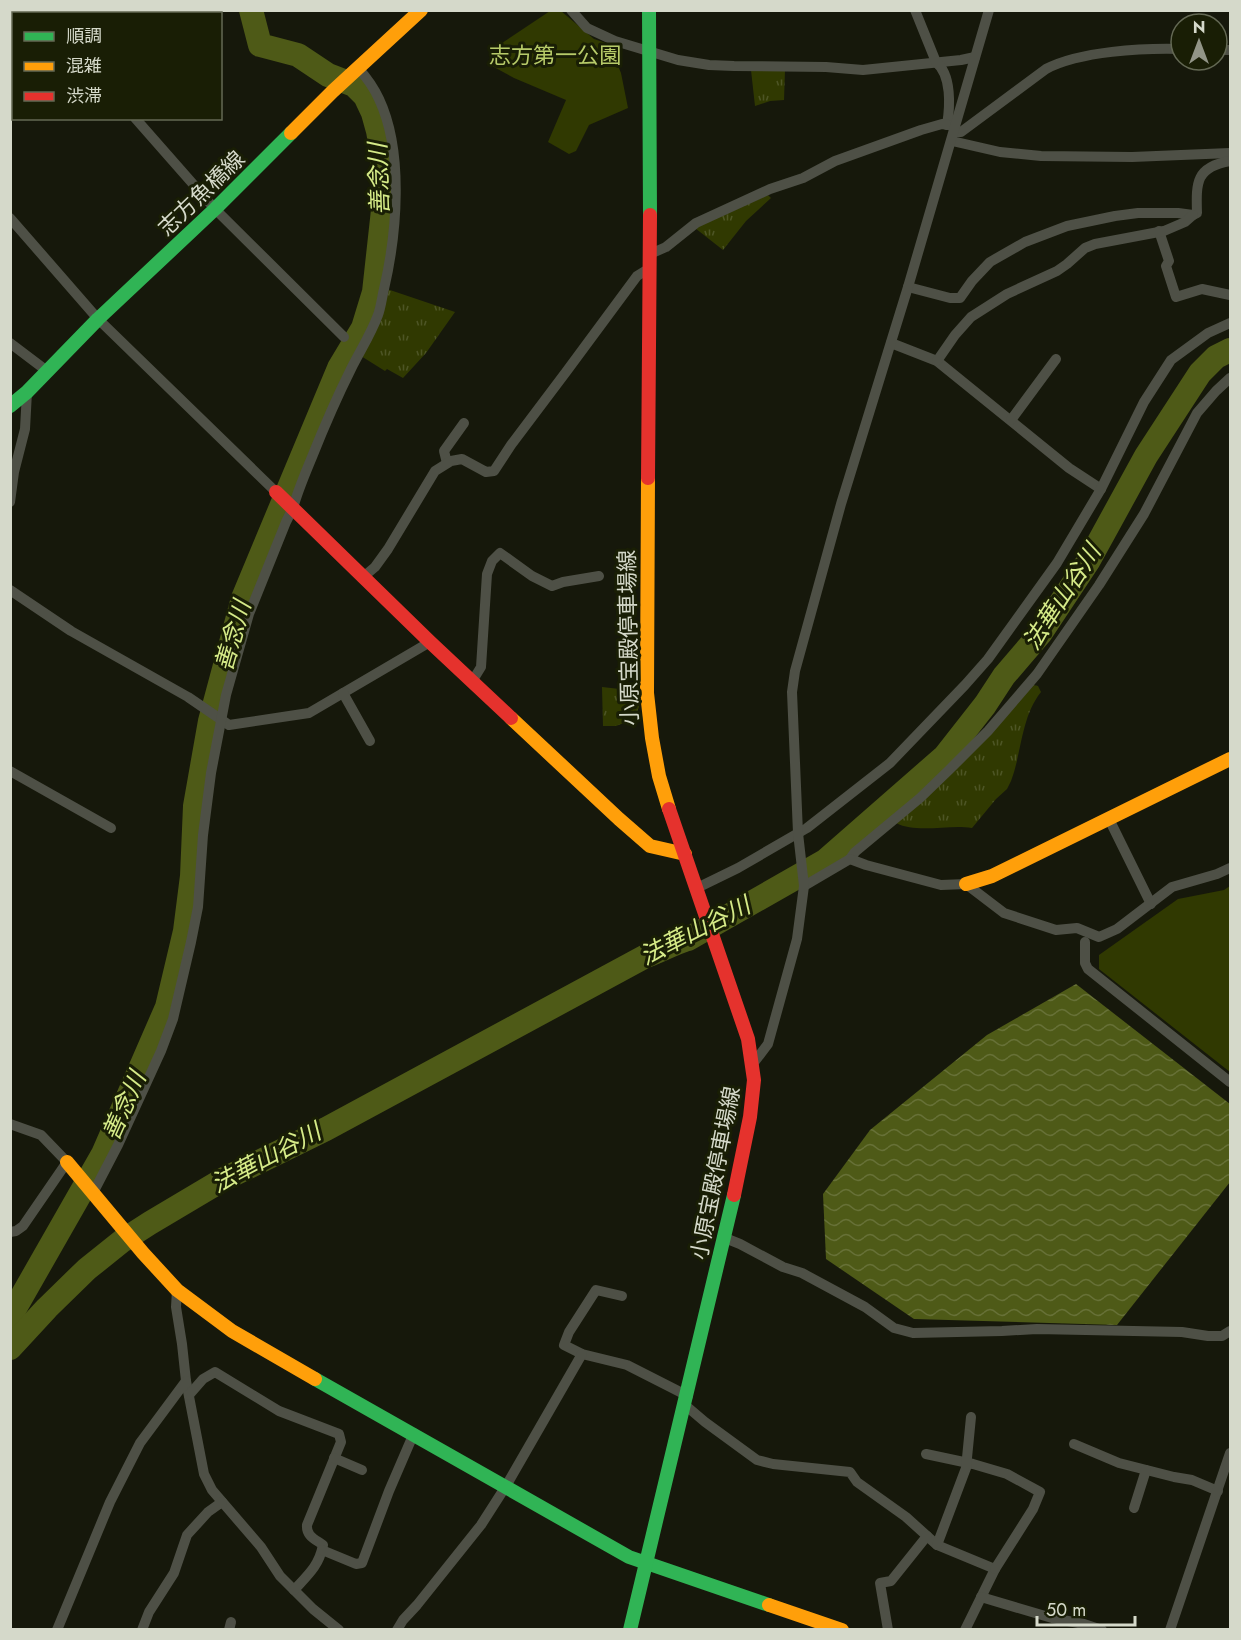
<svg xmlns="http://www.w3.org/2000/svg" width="1241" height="1640" viewBox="0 0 1241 1640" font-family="Jost,'Noto Sans JP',sans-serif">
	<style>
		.grass { fill: url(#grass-tufts) }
		.park { fill: #303901 }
		.water { fill: url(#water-waves) }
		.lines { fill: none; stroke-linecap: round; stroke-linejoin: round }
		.river { stroke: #4e5a17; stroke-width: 24 }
		.street { stroke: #4e5046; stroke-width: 10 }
		.fast { stroke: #30b455; stroke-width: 14 }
		.slow { stroke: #ff9f0a; stroke-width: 14 }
		.jam { stroke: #e5322d; stroke-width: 14 }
		.labels { text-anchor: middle; stroke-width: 6; stroke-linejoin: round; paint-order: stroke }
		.park-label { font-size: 22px; fill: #b7cb69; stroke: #191e05 }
		.street-label { font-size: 22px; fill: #d5d9ca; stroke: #191e05 }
		.water-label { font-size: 24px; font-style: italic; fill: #d6eb88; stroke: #191e05 }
	</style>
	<defs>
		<pattern id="grass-tufts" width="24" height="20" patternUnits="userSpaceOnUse" patternTransform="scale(1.5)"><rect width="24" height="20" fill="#303901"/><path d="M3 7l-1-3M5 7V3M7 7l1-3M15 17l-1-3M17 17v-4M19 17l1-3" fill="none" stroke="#4d5525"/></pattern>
		<pattern id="water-waves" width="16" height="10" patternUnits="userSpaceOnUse" patternTransform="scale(1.5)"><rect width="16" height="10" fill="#4e5a17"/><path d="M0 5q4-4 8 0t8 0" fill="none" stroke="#677137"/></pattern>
	</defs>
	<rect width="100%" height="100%" fill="#16180b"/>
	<g class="grass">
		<polygon points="751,70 785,70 784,100 770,101 755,106"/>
		<polygon points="768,195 771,198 746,221 723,250 695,228"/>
		<polygon points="387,289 455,312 426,353 403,378 387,369 385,371 361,356"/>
		<path d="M 1033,685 L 1038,686 L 1041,692 C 1021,717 1022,752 1011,781 L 1007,789 L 996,799 L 972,828 C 948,824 918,834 896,823 Z"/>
		<polygon points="602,687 637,691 639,707 634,719 616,726 603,726"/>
	</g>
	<g class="park">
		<polygon points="550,11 561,11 594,39 609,44 621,73 628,108 589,125 576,151 569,154 548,142 566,100 514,78 492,66 496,48 499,45"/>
		<polygon points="1230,886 1230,1072 1099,969 1099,955 1178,899 1224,890"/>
	</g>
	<polygon class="water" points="1076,984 1230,1104 1230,1182 1117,1325 914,1319 826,1259 823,1194 870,1130 987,1035"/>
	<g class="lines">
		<g class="river">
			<polyline points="10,1317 103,1154 167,1007 185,931 192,876 195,806 210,721 243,598 339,368 363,328 374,292 384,201 382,154 378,131 373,113 365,96 354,85 328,75 298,55 260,45 251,10"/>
			<path d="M 10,1348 L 47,1308 L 87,1269 L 122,1241 L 150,1223 L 224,1179 L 326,1129 L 646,956 C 657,952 679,941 688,939 L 825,861 L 945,756 L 985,705 L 1004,676 L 1040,634 L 1089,560 L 1146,456 L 1200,373 L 1216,357 L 1230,350"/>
		</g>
		<g class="street">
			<polyline points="39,10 42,14"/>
			<polyline points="571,10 587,28 615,41 678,60 709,65 734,66 826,67 863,70 961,60 975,57"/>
			<path d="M 915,10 L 936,62 C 952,75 950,107 947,125"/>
			<polyline points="20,14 24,10"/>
			<polyline points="10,22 14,20"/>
			<polyline points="1217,50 1230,50"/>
			<polyline points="135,118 215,209 344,337"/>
			<path d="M 954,132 L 961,132 L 1046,69 C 1080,51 1143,48 1181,49"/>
			<polyline points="952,141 1000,152 1041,156 1132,157 1230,153"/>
			<polyline points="10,218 98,319 276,492"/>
			<polyline points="1159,231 1169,261 1166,266 1176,297 1202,289 1230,295"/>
			<polyline points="650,254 666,247 696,223 770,189 803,178 835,161 921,130 942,124 955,126"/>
			<path d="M 908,287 L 950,298 L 960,298 L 972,281 L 990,262 L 1025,242 L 1067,226 L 1115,216 L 1138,213 L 1178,213 L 1193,215 L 1197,213 C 1196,182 1196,167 1230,161"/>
			<polyline points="10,343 47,371"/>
			<polyline points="891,343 937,361 1069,468 1101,489"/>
			<polyline points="937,361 955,335 971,317 1007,294 1057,271 1067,264 1085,248 1095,244 1164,231 1185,222 1193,215"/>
			<polyline points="1011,420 1056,359"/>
			<polyline points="447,463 444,451 464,423"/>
			<polyline points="10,502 14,472 25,429 27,392"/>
			<polyline points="362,578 375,567 388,549 435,471 451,461 462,459 486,472 494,471 511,445 566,372 637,276 650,268"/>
			<polyline points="10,590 71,631 188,697 229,725 309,713 430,642"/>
			<polyline points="473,680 481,667 487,574 492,561 500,553 532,576 552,586 563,582 599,576"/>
			<polyline points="343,693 370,741"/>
			<polyline points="10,771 111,828"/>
			<polyline points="1109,819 1151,904"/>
			<polyline points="850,859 855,852 920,798 949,770 988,731 1037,674 1099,585 1144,514 1197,413 1216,391 1230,378"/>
			<polyline points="804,886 850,859 866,865 941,885 966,884 1004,913 1056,930 1077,928 1099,937 1117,929 1172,887 1217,874 1230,868"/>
			<polyline points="697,888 738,868 807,828 890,763 965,685 988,659 1057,563 1101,489 1144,402 1171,360 1208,333 1230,323"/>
			<polyline points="1085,942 1085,963 1088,969 1230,1082"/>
			<polyline points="752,1065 768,1044 797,939 804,886 798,833 792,692 795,671 841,504 908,287 989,10"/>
			<polyline points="10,1124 41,1135 67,1162 23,1226 16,1231 10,1232"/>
			<path d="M 93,1193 L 118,1145 L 161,1051 L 173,1019 L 191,942 L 198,907 L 203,835 L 211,773 L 226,695 L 249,614 L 286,522 L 293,508 C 298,490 305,474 312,457 C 324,427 337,397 351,369 C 360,351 371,334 378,315 C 381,307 382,297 384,289 C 397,233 404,152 379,99 C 374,88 367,78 359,69"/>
			<polyline points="725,1238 740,1244 783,1267 802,1273 865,1307 894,1328 913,1333 1002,1331 1037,1329 1182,1332 1208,1336 1222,1336 1230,1331"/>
			<polyline points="177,1290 176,1307 182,1344 186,1381 204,1474 212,1490 261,1547 280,1576 313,1609 339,1630"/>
			<polyline points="622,1296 596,1290 569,1332 564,1345 582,1354 627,1365 688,1396"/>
			<path d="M 189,1395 L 203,1379 L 215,1372 L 279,1411 L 339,1434 L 341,1442 L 307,1525 C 306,1536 315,1539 323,1545 C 319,1566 308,1575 294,1590"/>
			<polyline points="685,1405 705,1422 757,1460 773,1464 850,1472 857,1482 906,1517 937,1545 995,1569 965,1630"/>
			<polyline points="1074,1444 1119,1463 1174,1477 1192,1480 1218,1491"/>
			<polyline points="926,1454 973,1464 1007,1474 1040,1492 1033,1509 995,1569"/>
			<polyline points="334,1458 362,1470"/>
			<polyline points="1134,1508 1146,1470"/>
			<polyline points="937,1545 966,1468 971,1417"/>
			<polyline points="322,1550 356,1564 362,1563 389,1491 414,1433"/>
			<polyline points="981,1597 1052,1618 1084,1624 1102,1630"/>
			<polyline points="57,1630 110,1502 140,1443 186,1381"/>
			<polyline points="142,1630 149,1612 174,1573 187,1535 208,1512 222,1502"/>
			<polyline points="229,1630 231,1622"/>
			<polyline points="397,1630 403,1620 417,1605 481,1525 506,1486 582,1354"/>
			<polyline points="888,1630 880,1583 891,1581 927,1536"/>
			<polyline points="1170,1630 1230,1453"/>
		</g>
		<g class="fast">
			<polyline points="649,10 650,215"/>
			<polyline points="10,406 27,392 98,319 215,209 291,133"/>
			<polyline points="315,1379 629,1557 769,1605"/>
			<polyline points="630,1630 734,1195"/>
		</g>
		<g class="slow">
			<polyline points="291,133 333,91 421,10"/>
			<polyline points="648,478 647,693 652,738 659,776 669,809"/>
			<polyline points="511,718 619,819 650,846 685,854"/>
			<polyline points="966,884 992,876 1230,759"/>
			<polyline points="67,1162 143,1253 177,1290 232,1331 315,1379"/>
			<polyline points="769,1605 842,1630"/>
		</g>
		<g class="jam">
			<polyline points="648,478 650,215"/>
			<polyline points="276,492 430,642 511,718"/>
			<polyline points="669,809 748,1039 754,1080 750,1117 734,1195"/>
		</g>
	</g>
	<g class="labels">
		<g class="park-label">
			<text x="555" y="63">志方第一公園</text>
		</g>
		<g class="street-label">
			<text transform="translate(201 193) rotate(-44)" y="8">志方魚橋線</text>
			<text transform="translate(628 638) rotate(-91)" y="8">小原宝殿停車場線</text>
			<text transform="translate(715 1173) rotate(-79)" y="8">小原宝殿停車場線</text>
		</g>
		<g class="water-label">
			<text transform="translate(379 179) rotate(-92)" y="8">善念川</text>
			<text transform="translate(1062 597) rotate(-57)" y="8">法華山谷川</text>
			<text transform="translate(233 636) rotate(-74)" y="8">善念川</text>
			<text transform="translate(695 931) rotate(-27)" y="8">法華山谷川</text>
			<text transform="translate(124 1106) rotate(-66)" y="8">善念川</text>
			<text transform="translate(266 1158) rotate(-28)" y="8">法華山谷川</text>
		</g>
	</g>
	<rect width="1241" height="1640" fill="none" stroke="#d5d9ca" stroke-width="24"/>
	<rect x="12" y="12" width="210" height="108" fill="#191e05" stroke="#646954" stroke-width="1.5"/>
	<rect x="24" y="32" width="30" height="9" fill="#30b455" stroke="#646954" stroke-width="1.5"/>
	<text x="66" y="42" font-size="18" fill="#d5d9ca">順調</text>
	<rect x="24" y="62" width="30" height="9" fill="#ff9f0a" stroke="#646954" stroke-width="1.5"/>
	<text x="66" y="72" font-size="18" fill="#d5d9ca">混雑</text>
	<rect x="24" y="92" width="30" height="9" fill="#e5322d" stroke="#646954" stroke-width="1.5"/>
	<text x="66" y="102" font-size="18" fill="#d5d9ca">渋滞</text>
	<g transform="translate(1199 42)"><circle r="28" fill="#191e05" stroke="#646954" stroke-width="1.5"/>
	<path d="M0-4.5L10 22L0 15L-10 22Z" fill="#929587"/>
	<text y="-9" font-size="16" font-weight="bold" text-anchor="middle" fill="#d5d9ca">N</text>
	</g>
	<path d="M1037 1616v9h98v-9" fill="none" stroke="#d5d9ca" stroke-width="3"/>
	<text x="1046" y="1616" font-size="18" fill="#d5d9ca" stroke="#191e05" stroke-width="4.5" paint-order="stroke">50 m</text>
</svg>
